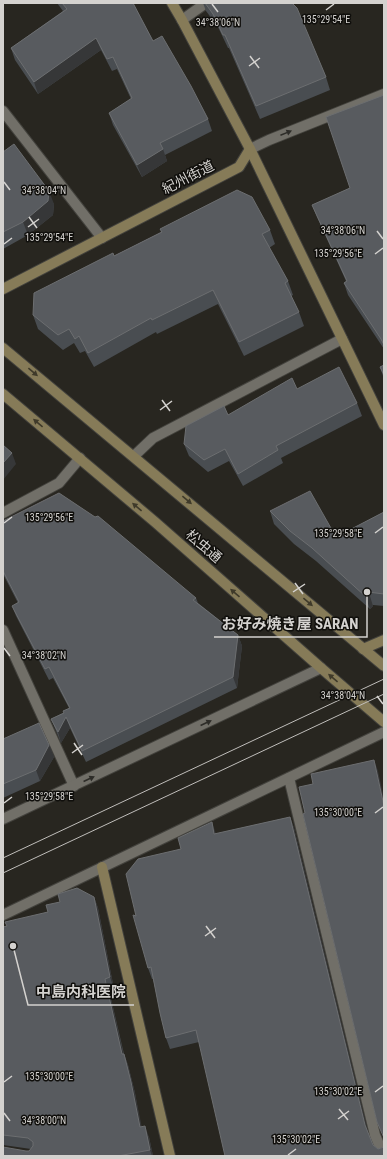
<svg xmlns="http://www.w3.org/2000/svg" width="387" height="1159" viewBox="0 0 387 1159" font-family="'Roboto Condensed','Noto Sans JP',sans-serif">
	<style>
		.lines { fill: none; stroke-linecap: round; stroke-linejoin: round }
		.lane-casing { stroke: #43423d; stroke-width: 12 }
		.street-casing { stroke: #43423d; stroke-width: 12 }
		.secondary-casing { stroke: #43423d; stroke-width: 12 }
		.lane { stroke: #716f68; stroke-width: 10 }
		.street { stroke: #716f68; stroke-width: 10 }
		.secondary { stroke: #867b58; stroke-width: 10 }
		.tram { stroke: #c0bebb; stroke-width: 1 }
		.wall { fill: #494d51 }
		.shaded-wall { fill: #363738 }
		.building { fill: #585b5f; stroke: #6c6e70 }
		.oneway { fill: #2d2c28 }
		.oneway2 { fill: #3f3a2a }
		.ticks { fill: none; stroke: #d4d2cf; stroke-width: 1.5 }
		.labels { text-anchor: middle; stroke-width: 3; stroke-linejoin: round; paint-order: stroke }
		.street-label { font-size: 14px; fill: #d4d2cf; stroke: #100f0c }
		.ticks-label { font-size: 10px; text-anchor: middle; fill: #d4d2cf; stroke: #100f0c; stroke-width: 3; stroke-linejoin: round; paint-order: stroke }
		.leader { fill: none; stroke: #d4d2cf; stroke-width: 1.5 }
		.callout-dot { fill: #d4d2cf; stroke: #100f0c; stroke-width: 1.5 }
		.callout-label { font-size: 15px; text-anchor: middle; font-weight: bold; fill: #d4d2cf; stroke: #100f0c; stroke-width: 3; stroke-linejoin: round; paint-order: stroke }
	</style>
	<rect width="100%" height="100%" fill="#282620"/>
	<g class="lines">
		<defs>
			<polyline id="lane" points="182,20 206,3"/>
			<g id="street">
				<polyline points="3,111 102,238"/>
				<polyline points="250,149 269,140 384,94"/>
				<polyline points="134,456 153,438 342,339"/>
				<polyline points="3,513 59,483 80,458"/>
				<polyline points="3,630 74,786"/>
				<polyline points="289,778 375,1135 383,1154"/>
				<polyline points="3,819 321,668"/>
				<polyline points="3,915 384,732"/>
			</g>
			<g id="secondary">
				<polyline points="172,3 182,20 250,149 384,425"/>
				<polyline points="3,289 239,167 250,149"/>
				<polyline points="3,348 384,666"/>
				<polyline points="3,394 155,522 321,668 384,722"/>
				<polyline points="363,649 384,640"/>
				<polyline points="102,867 170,1156"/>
			</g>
		</defs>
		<use href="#lane" class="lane-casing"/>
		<use href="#street" class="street-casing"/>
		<use href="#secondary" class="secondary-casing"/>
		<use href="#lane" class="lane"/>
		<use href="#street" class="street"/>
		<use href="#secondary" class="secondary"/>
		<g class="tram">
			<polyline points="3,858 384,679"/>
			<polyline points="3,873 384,694"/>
		</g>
	</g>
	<g class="wall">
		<polygon points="57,3 133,3 153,41 208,119 212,131 165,155 167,161 142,177 113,125 109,113 131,99 117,69 112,71 101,50 38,94 15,60 11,48 63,11"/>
		<polygon points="203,3 292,3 326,77 330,90 260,119 229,48 228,48 218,27 206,11"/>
		<polygon points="384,95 384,349 348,295 344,283 346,281 317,217 312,205 350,188"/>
		<polygon points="3,152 54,204 53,215 28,235 3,249"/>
		<polygon points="160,229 270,230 275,244 269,248 288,281 293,295 291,296 299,312 304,326 244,356 218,304 157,334 156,332 94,367 85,351 80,353 74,343 63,350 38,329 33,315 114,256 161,232"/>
		<polygon points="384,365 384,379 380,367"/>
		<polygon points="297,389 357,403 362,416 281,458 283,463 243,486 229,461 208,472 189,456 184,444 228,415"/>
		<polygon points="270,511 336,537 384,512 384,606 373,605 373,606 370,609 316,561 294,544 274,524"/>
		<polygon points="3,521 196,598 198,603 238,635 242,646 237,688 86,762 70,728 61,743 51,719 63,713 69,708 53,678 49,680 16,616 12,606 18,603 3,574"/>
		<polygon points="3,739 49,745 54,757 40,781 3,798"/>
		<polygon points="290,817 294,828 368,1133 373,1145 378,1149 384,1147 384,1156 199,1042 170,1049 166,1038 153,979 152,979 148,968 136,916 181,849 216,834"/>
		<polygon points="94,897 98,908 114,989 109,990 124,1054 128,1065 135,1093 141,1127 149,1137 153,1156 3,1156 29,1151 31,1149 3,1145 3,927"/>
	</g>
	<g class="shaded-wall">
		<polygon points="96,38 101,50 38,94 34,82"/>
		<polygon points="163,149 167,161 142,177 137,165"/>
		<polygon points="49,191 54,204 53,215 28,235 23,222"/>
		<polygon points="12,453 16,464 3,480 3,463"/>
		<polygon points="369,593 373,606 370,609 365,596"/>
		<polygon points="238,635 242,646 237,688 233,677"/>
		<polygon points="66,717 70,728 61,743 58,732"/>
		<polygon points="49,745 54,757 40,781 36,770"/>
		<polygon points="374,760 378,771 384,799 384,806"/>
		<polygon points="290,817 294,828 369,1137 365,1125"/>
		<polygon points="212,822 216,834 218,846 214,834"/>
		<polygon points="94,897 98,908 114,989 110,977"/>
		<polygon points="105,979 109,990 126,1065 122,1054"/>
		<polygon points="124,1054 128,1065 135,1093 144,1138 140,1127"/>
		<polygon points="145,1126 149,1137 153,1156 152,1156 150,1150"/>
	</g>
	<g class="building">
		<polygon points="62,3 133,3 153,41 162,36 191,86 208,119 160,143 163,149 137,165 109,113 132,98 113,57 107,59 96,38 34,82 11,48 67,9"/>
		<polygon points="205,3 292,3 297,8 326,77 256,106 225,35 223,35 213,14"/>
		<polygon points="384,95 384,345 381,339 344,283 347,281 312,205 350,188 326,117"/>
		<polygon points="14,144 49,191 48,201 23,222 3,232 3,152"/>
		<polygon points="237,190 252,197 270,230 262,234 288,281 285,283 299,312 239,342 213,290 152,320 151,318 88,353 79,336 75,339 69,329 58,335 33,315 34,293 113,253 114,256 162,232 160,229"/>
		<polygon points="384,365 384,375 380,367"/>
		<polygon points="339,367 357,403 276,446 278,450 238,474 225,449 204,460 184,444 186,426 224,406 228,415 292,378 297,389"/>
		<polygon points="3,445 12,453 3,463"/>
		<polygon points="310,491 336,537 384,512 384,594 368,592 369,593 365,596 312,548 290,531 270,511"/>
		<polygon points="59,493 95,517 98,516 196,598 193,600 238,635 233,677 82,751 66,717 58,732 51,719 64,713 63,711 70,708 49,667 45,669 12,606 19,602 3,571 3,521"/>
		<polygon points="39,723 49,745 36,770 3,784 3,739"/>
		<polygon points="374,760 384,806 384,1138 377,1122 303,814 305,813 299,787 313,784 311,774"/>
		<polygon points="290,817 365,1125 373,1145 378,1149 384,1147 384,1146 384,1156 225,1156 196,1030 166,1038 160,1013 151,967 148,968 133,915 136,916 126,874 138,859 181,849 178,838 212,822 214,834"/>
		<polygon points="77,888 94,897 110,977 105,979 122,1054 124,1054 131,1082 140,1127 145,1126 150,1150 118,1156 3,1156 3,1147 26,1151 29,1151 33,1146 33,1142 28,1138 3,1135 3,927 7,926 5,922 48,912 46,905 60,902 58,894"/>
	</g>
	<defs><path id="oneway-solid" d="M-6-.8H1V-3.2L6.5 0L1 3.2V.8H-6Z"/></defs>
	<g class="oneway">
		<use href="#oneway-solid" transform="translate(286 133) rotate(-22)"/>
		<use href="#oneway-solid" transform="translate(206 723) rotate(-25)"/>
		<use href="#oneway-solid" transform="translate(89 779) rotate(-25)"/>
	</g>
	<g class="oneway2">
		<use href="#oneway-solid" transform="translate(33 372) rotate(40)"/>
		<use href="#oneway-solid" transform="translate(38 423) rotate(-140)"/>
		<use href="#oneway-solid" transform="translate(187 500) rotate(40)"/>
		<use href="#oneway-solid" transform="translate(137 507) rotate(-140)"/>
		<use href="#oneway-solid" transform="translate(235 593) rotate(-139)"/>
		<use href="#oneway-solid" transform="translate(308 602) rotate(40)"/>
		<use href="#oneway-solid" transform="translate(333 678) rotate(-140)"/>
	</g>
	<path class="ticks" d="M 212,4 L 218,12M 326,10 L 334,4M 250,56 L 259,68M 249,66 L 260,58M 4,182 L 10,190M 29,217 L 37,228M 28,227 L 39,219M 377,231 L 383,239M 4,244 L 12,238M 375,254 L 383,248M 162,400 L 170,411M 160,410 L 172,401M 4,523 L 12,517M 375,533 L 383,527M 295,583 L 303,594M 293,592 L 305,584M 4,648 L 10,656M 377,696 L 383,704M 74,743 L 82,755M 72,753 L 83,745M 4,803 L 12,797M 375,813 L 383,807M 206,926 L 215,938M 205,936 L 216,928M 4,1082 L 12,1076M 375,1092 L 383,1086M 339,1109 L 348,1120M 4,1113 L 10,1121M 338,1119 L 349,1111M 288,1155 L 296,1149"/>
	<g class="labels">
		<g class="street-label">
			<text transform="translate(188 177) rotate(-27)" y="5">紀州街道</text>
			<text transform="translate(204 546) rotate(41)" y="5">松虫通</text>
		</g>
	</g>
	<g class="ticks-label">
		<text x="326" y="23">135°29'54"E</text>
		<text x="218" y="26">34°38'06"N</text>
		<text x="44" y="194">34°38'04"N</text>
		<text x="343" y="234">34°38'06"N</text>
		<text x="49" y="241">135°29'54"E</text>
		<text x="338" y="257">135°29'56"E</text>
		<text x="49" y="521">135°29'56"E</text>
		<text x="338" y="537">135°29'58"E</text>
		<text x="44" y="659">34°38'02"N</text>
		<text x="343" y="699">34°38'04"N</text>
		<text x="49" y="800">135°29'58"E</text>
		<text x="338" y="816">135°30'00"E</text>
		<text x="49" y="1080">135°30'00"E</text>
		<text x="338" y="1095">135°30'02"E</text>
		<text x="44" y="1124">34°38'00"N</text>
		<text x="296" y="1143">135°30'02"E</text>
	</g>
	<path class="leader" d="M367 592L367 637H214M13 946L28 1005H134"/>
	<g class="callout-dot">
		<circle cx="367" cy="592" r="4"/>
		<circle cx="13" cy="946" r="4"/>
	</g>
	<g class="callout-label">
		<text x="290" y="629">お好み焼き屋 SARAN</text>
		<text x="81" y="997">中島内科医院</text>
	</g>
	<rect width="387" height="1159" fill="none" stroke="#d4d2cf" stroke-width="8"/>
</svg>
